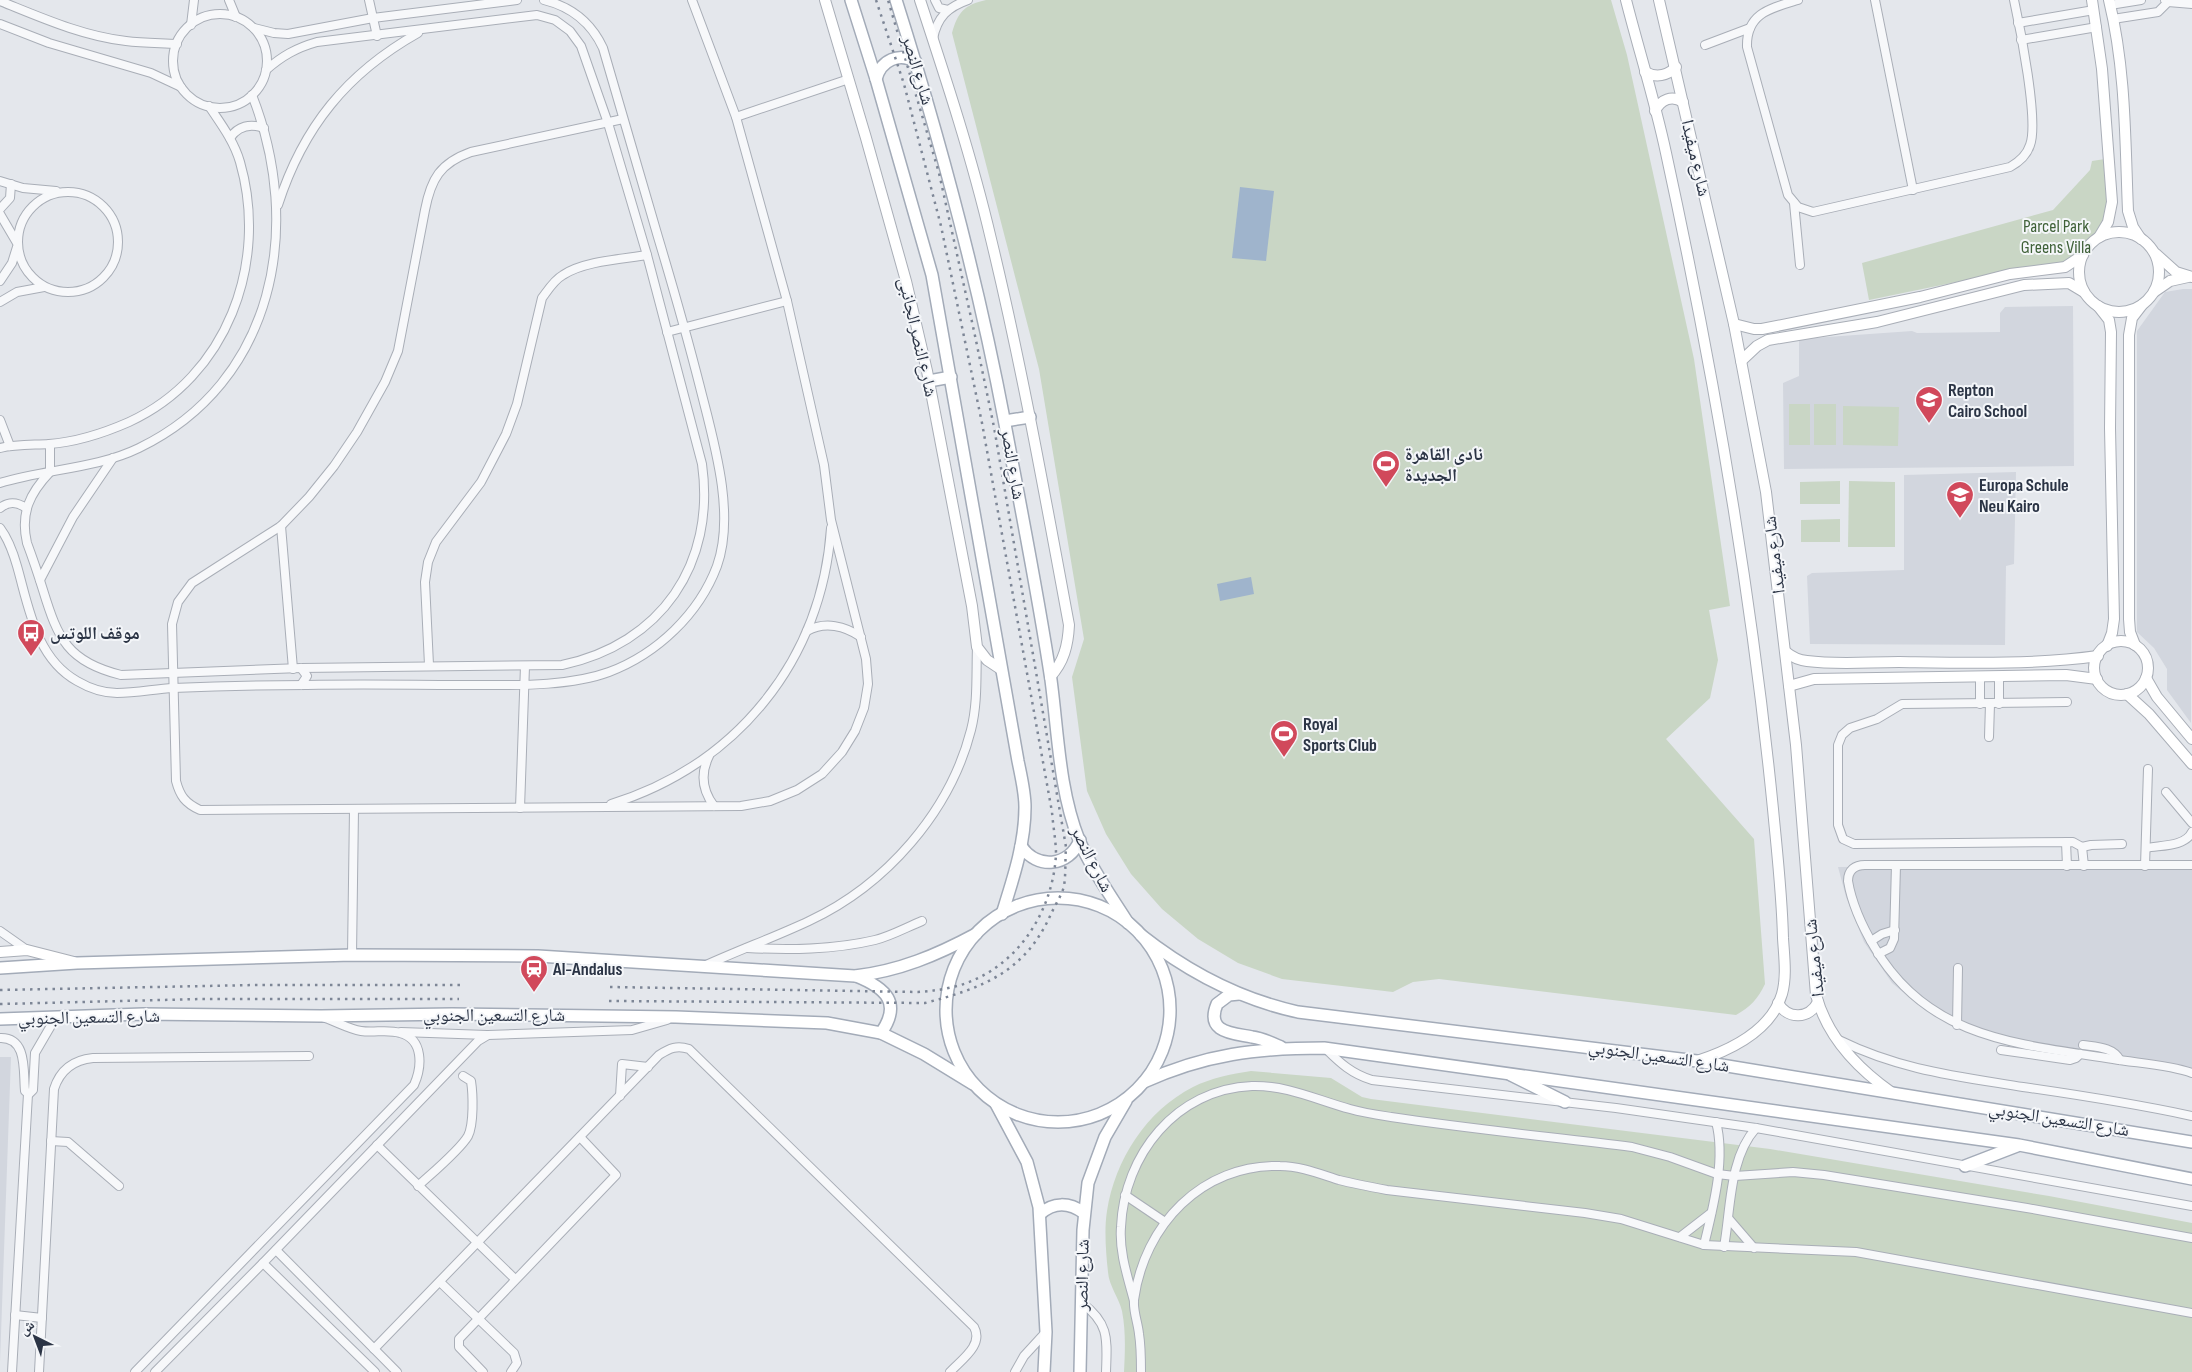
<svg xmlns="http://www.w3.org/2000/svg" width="2192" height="1372" viewBox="0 0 2192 1372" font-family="'Sofia Sans Condensed','Noto Naskh Arabic',sans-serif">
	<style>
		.built { fill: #d2d6de }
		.green { fill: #c9d6c5 }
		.water { fill: #9fb4cc }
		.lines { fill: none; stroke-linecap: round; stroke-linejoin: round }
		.street-casing { stroke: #a9aeb7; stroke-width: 10 }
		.secondary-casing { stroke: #a9aeb7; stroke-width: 12 }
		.primary-casing { stroke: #a3abb8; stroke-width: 14 }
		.street { stroke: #f7f8fa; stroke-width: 8 }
		.secondary { stroke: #fff; stroke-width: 10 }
		.primary { stroke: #fff; stroke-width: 11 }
		.rail { stroke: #7d8696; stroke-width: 2.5; stroke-dasharray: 2.5 5; stroke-linecap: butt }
		.labels { text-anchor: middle; stroke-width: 4; stroke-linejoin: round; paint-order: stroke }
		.street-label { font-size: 18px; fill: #2b3445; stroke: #f4f6f9 }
		.park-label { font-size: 18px; fill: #3f6138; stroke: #f4f6f9 }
		.poi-label { font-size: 18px; font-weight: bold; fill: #2b3445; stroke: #f4f6f9; text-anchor: start }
	</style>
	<rect width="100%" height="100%" fill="#e4e7ec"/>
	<g class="built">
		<polygon points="2183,289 2192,289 2191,723 2167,690 2167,669 2154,648 2137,632 2137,331 2165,292"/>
		<polygon points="2073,306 2074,466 1784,469 1783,383 1799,376 1799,339 1912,331 1917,333 2000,332 2000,313 2005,307"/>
		<polygon points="2016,472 2014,564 2006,566 2005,645 1810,644 1807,576 1812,573 1904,570 1904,475"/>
		<polygon points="2192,864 2192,1071 2107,1059 1968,1031 1920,1006 1892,983 1864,942 1846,897 1838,867"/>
		<polygon points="0,1057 11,1057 0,1362"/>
	</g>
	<g class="green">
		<path d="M 986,0 L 1611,0 L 1627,55 L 1694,359 L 1730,606 L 1709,610 L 1718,660 L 1710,698 L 1666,739 L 1754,839 L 1765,984 C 1758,999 1750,1007 1736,1015 L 1439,979 L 1413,982 L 1393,992 L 1282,979 L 1238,963 L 1198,939 L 1162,909 L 1131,874 L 1106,834 L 1087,791 L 1072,677 L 1084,639 L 1039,369 L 952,33 C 958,12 964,5 986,0 Z"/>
		<path d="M 2105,159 C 2105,178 2108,199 2105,218 C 2103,229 2074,260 2064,263 C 2058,265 2050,264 2044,264 L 1869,300 L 1862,263 L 2053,210 L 2090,170 L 2092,161 Z"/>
		<rect x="1789" y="404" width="21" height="41"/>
		<rect x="1814" y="404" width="22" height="41"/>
		<polygon points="1843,406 1899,407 1898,446 1843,445"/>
		<polygon points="1840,481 1840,504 1800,504 1800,482"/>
		<polygon points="1849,481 1895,482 1895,547 1848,547"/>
		<polygon points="1840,519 1840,542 1801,542 1801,520"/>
		<path d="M 1251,1071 L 1331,1078 L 1362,1097 L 1371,1099 L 1770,1149 L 2049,1196 L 2192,1223 L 2192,1372 L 1124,1372 C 1125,1351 1126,1332 1122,1311 C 1119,1298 1109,1286 1108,1272 C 1106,1253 1104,1230 1107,1211 C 1115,1160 1146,1111 1193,1087 C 1211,1078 1231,1074 1251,1071 Z"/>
	</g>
	<g class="water">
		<polygon points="1240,187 1274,191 1266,261 1232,258"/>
		<polygon points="1251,577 1254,594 1220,601 1217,584"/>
	</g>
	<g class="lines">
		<defs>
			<g id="street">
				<polyline points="229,0 236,17"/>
				<polyline points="369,0 377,36"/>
				<polyline points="935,0 939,8 948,10"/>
				<path d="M 1798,0 C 1771,8 1746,13 1747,47 L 1788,195 L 1798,207 L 1813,212 L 2010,167 C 2019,162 2027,155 2030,145 C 2039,122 2020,27 2014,0"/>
				<polyline points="1875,0 1913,190"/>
				<polyline points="2165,0 2168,2 2192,4"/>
				<path d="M 0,1 C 40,17 82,36 126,41 C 143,43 160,43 177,44"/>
				<polyline points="2110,5 2141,0"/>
				<circle cx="220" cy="61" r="47"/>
				<polyline points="2113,19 2158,12 2168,2"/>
				<polyline points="2018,23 2094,10"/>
				<polyline points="0,24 49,43 151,73 181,87"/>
				<polyline points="191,25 194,0"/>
				<polyline points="254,28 274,33 288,34 373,18 517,0"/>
				<path d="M 933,39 C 937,17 948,7 968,0"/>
				<polyline points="2021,40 2097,27"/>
				<polyline points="1705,45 1750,28"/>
				<polyline points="736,117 849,79"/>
				<path d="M 623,119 L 471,152 C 440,163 431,179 425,210 L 398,351 L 385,382 L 357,432 L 334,466 L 309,497 L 281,526 L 192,583 L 178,602 L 172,624 L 176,781 C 180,796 185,803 200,810 L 741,806 L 770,801 L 797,790 L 822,774 L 842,752 L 855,731 L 864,708 L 868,684 L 866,659 L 831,520 L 824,465 L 787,301 L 736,117 L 692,0"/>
				<path d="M 230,138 C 238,126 250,123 264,128"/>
				<polyline points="0,181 23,188 56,191"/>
				<circle cx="68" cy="242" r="50"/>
				<polyline points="1794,203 1800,265"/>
				<path d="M 278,205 C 303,127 347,73 418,33"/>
				<polyline points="0,209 10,198 11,184"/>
				<polyline points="0,214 17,243"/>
				<polyline points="0,281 12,263 17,247"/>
				<polyline points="0,302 17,292 44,287"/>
				<polyline points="667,332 787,301"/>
				<polyline points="0,420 10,446"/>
				<path d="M 50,444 L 50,472 C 30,493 20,513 27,543 C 33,559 38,574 43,590 C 58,639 68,662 121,675 L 301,668 L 562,665 C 661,644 716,564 702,464 L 647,255 L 608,123 L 581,46 L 570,31 L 555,20 L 537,15 L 317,42 C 296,48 282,56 266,70"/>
				<path d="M 0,448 C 16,444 33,445 49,444 C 77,442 104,433 129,422 C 227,377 269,263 240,162 C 234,141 221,124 209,106"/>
				<path d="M 0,483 C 45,469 96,469 139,448 C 275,382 304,227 252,95"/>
				<path d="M 0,508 C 9,501 17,502 26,508"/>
				<polyline points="281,526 293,669"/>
				<path d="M 0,528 C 9,540 13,552 17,566 C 29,608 36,658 77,681 C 89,688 104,693 117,693 C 136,693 155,689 173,688 C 218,686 263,685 307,685 C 361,684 415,685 469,685 C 513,685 568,687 609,672 C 657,654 699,614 717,566 C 736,513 713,439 700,387 C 687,336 673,287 658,237 C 640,174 621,111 603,48 C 591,22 572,7 544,0"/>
				<polyline points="40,580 73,517 113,458"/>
				<path d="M 807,631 C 825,621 845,626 861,637"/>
				<path d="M 429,665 L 425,582 L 428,562 L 436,542 L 481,482 L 506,434 L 517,404 L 542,298 C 548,290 554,280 563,275 C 584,261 623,259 647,255"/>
				<polyline points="1980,677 1980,704"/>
				<polyline points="1999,677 1999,704"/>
				<polyline points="301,685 307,676 301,668"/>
				<polyline points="2067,702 1902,704 1877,719 1850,728 1842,735 1838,745 1838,825 1843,839 1854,844 2073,842 2082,847 2084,866"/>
				<polyline points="1989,737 1990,704"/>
				<path d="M 709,756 C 700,774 702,790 714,806"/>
				<polyline points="2166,792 2192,823"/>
				<path d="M 611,804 C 737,765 822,660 831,528"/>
				<polyline points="520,808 525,666"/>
				<polyline points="2066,842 2067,866"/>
				<polyline points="2082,847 2091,845 2122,844"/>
				<path d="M 2146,848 C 2160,845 2185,847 2192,832"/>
				<path d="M 2192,865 L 1865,865 C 1855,865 1848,870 1848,881 C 1852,905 1863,928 1875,948 C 1928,1039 2019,1044 2113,1059 C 2136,1063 2171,1065 2192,1073"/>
				<polyline points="2145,866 2148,769"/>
				<polyline points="0,931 27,950"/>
				<polyline points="1871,941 1882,934 1895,930"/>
				<path d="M 747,948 C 789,950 833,950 875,940 C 891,936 907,927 922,921"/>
				<polyline points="1878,954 1890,948 1894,939 1896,865"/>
				<polyline points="352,955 354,809"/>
				<path d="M 704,966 C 739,950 775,937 809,921 C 886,885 950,812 971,730 C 978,703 976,674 977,647"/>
				<polyline points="1957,1025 1958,968"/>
				<polyline points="401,1032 487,1035"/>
				<path d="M 0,1038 C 28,1037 23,1072 25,1091 L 29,1094 L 33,1090 L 35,1053 L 56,1017"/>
				<path d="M 1839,1040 C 1900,1070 1956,1076 2023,1087 C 2079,1095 2136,1104 2192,1116"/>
				<path d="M 2083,1045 C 2097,1047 2113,1047 2120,1060"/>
				<path d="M 1326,1049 C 1340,1063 1352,1074 1372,1080 L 1616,1108 L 1756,1128 L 2192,1206"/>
				<polyline points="2001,1050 2070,1060 2076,1058 2080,1054"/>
				<polyline points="620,1096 622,1064 648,1067"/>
				<polyline points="51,1141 68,1142 119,1186"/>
				<polyline points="377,1145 515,1279"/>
				<path d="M 418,1186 C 431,1174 460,1150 468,1136 C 474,1124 473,1094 471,1081 L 463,1076"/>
				<polyline points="1125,1195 1165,1222"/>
				<polyline points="1729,1219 1754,1248"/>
				<polyline points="1680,1237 1711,1213"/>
				<path d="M 1704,1245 C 1713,1208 1726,1159 1716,1122"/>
				<path d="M 1724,1247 C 1731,1208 1729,1158 1756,1128"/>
				<polyline points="276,1250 397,1372"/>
				<polyline points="263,1263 375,1372"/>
				<polyline points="440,1282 514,1353 517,1363 511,1372"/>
				<path d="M 1134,1301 C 1128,1278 1119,1252 1121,1227 C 1124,1155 1176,1089 1252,1086 C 1287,1085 1317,1100 1350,1109 C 1364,1113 1378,1115 1391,1117 C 1471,1129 1552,1137 1632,1147 L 1670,1157 L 1717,1174 L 1735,1176 L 1793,1172 L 1824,1175 L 2027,1208 L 2192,1238"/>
				<path d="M 1082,1303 C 1110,1324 1107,1340 1106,1372"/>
				<polyline points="15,1315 42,1318"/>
				<path d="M 374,1349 L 659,1055 C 670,1048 677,1045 689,1049 L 974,1327 C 984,1345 961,1360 950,1372"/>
				<polyline points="12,1372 28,1094"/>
				<path d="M 39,1372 L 54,1089 C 60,1070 73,1060 93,1058 L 309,1056"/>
				<path d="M 135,1372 L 414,1085 C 422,1067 424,1039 400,1033 C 388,1029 374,1033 361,1031 C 349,1029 337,1022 325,1018"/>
				<polyline points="155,1372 263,1263 478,1041 488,1035 632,1030 667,1020"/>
				<polyline points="483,1372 459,1347 459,1339 616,1175 580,1137"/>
				<polyline points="1015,1372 1024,1356 1046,1332"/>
				<path d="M 1141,1372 C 1141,1359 1141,1346 1139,1334 C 1138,1323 1133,1311 1134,1300 C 1144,1225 1202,1164 1280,1166 C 1300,1166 1320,1174 1339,1180 C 1355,1184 1371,1187 1387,1190 L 1585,1213 L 1621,1219 L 1704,1245 L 1856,1252 L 2192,1313"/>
			</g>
			<g id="secondary">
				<polyline points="825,0 866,138 906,281 927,371 972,606 977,647 987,660 1002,670"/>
				<path d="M 920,0 C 946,79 972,158 991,239 C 1022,367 1045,496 1069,625 C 1068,645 1064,662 1050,677"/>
				<path d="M 1626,0 C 1639,51 1655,101 1666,153 C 1713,369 1751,588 1773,809 C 1777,852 1782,894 1783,938 C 1784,956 1787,976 1782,994 C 1771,1031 1731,1050 1697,1061"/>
				<path d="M 1659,0 L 1734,324 L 1766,492 L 1796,745 L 1816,995 C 1827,1036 1857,1068 1891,1092"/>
				<polyline points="2092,0 2102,69 2112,202 2108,222 2099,237"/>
				<path d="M 2109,0 C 2126,70 2125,140 2128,211 L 2133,227 L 2141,239"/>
				<path d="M 1645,72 C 1656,78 1667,76 1676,67"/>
				<path d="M 1655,111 C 1661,99 1672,95 1683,102"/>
				<circle cx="2119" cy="272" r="40"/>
				<polyline points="2156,254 2176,272 2192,277"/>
				<polyline points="2154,292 2170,281 2188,277"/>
				<polyline points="2098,306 2109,320 2111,332 2110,428 2114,619 2112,633 2107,646"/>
				<polyline points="1734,324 1754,329 1762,329 1920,297 2010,274 2065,267 2083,255"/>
				<polyline points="1741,361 1757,346 1768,340 1877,322 2024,285 2069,283 2084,292"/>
				<circle cx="2121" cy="668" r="27"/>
				<polyline points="2135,645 2130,632 2129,619 2129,335 2132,318 2142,305"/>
				<path d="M 1786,652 C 1792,657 1798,660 1807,661 C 1837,665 1868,662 1899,662 C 1965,663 2032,665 2098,656"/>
				<polyline points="2146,678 2157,697 2192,739"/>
				<polyline points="1789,686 1814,679 2066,675 2097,679"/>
				<polyline points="2127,694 2149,714 2192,764"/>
				<polyline points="0,952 27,950 74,962"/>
				<path d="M 1778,1003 C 1788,1020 1809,1019 1818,1002"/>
			</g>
			<g id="primary">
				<path d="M 851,0 L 876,79 L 932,275 L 1018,761 C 1021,776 1025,792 1025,807 C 1025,844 1013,879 1002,914"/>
				<path d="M 896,0 C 940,139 978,281 1005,424 C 1021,509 1038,594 1051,680 C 1058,732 1059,790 1079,840 C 1092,870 1111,896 1128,923"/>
				<path d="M 876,79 C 881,60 899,52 916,62"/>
				<polyline points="929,381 951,377"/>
				<polyline points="1005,421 1030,417"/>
				<path d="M 1021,846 C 1037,870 1069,867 1080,840"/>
				<circle cx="1058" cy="1010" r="112"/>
				<path d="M 1141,935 C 1188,972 1239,999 1298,1012 L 1697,1061 L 2192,1142"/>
				<path d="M 0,968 L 77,963 L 352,955 L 538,956 L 855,976 C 899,971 937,955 976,934"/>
				<path d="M 856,976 C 886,988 902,1003 881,1033"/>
				<path d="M 1239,994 L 1229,995 L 1217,1004 C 1205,1033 1233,1033 1252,1037 C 1262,1038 1272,1043 1281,1047"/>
				<polyline points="0,1019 143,1014 321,1016 452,1014 676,1017 827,1023 881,1033 924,1054 973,1084"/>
				<polyline points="1511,1075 1565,1102"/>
				<path d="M 1144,1082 C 1205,1054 1258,1048 1324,1048 L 2019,1145 L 2192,1179"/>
				<polyline points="996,1104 1027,1162 1039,1207 1046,1332 1044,1372"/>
				<polyline points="1965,1166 2017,1146"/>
				<path d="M 1040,1214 C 1053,1202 1069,1202 1084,1213"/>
				<polyline points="1080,1372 1083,1230 1088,1183 1105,1137 1126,1101"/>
			</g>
		</defs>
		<use href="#street" class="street-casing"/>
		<use href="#secondary" class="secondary-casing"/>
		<use href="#primary" class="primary-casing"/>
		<use href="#street" class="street"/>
		<use href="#secondary" class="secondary"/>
		<use href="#primary" class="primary"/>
		<g class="rail">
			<path d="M 610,987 L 918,992 C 930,991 941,990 953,987 C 1013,973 1053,915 1056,854 C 1056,841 1053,826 1052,812 L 982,423 L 941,226 L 904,84 L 876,0"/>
			<polyline points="0,990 256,985 460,985"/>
			<path d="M 609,1001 L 925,1003 C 983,988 1025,972 1051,914 C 1055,905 1062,895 1064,886 C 1066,873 1065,860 1066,847 L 994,427 L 974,331 L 939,173 L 888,0"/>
			<polyline points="0,1004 202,999 459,999"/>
		</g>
	</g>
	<defs>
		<symbol id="school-pin" viewBox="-11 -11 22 30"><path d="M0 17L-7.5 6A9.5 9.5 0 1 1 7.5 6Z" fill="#d1495b" stroke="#f4f6f9"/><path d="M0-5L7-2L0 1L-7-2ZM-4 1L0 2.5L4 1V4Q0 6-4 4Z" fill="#fff"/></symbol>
		<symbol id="stadium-pin" viewBox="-11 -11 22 30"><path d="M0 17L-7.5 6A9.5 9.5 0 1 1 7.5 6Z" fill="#d1495b" stroke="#f4f6f9"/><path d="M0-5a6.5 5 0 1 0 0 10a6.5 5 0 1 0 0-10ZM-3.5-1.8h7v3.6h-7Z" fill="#fff"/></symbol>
		<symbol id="bus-pin" viewBox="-11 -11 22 30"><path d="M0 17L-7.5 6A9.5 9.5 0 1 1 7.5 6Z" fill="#d1495b" stroke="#f4f6f9"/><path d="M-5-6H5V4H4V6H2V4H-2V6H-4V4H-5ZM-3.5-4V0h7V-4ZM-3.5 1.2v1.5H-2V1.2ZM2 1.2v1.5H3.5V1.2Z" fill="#fff"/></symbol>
		<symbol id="station-pin" viewBox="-11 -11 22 30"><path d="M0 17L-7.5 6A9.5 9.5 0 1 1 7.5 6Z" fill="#d1495b" stroke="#f4f6f9"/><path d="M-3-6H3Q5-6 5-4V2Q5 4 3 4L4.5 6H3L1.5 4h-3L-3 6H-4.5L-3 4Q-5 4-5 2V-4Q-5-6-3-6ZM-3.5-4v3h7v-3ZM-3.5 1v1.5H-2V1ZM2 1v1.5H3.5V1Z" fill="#fff"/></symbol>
	</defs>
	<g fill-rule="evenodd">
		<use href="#school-pin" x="1913" y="384" width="32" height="43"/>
		<use href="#stadium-pin" x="1370" y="448" width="32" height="43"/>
		<use href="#school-pin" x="1944" y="479" width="32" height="43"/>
		<use href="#bus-pin" x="15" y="617" width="32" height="43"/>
		<use href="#stadium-pin" x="1268" y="718" width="32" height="43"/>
		<use href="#station-pin" x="518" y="953" width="32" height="43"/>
	</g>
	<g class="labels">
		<g class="street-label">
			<text transform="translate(918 70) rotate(73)" y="6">شارع النصر</text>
			<text transform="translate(1696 158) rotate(77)" y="6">شارع ميفيدا</text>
			<text transform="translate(918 337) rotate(77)" y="6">شارع النصر الجانبى</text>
			<text transform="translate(1013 464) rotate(80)" y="6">شارع النصر</text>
			<text transform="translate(1774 555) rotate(-97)" y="6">شارع ميفيدا</text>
			<text transform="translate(1092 859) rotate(63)" y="6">شارع النصر</text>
			<text transform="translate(1814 958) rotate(-96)" y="6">شارع ميفيدا</text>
			<text x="494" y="1021">شارع التسعين الجنوبي</text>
			<text transform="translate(89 1017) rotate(-1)" y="6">شارع التسعين الجنوبي</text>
			<text transform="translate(1659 1056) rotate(8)" y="6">شارع التسعين الجنوبي</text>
			<text transform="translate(2059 1119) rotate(9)" y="6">شارع التسعين الجنوبي</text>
			<text transform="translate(1082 1275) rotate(-89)" y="6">شارع النصر</text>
		</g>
		<g class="park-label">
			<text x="2056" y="232">Parcel Park<tspan x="2056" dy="21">Greens Villa</tspan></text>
		</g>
		<g class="poi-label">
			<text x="1948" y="396">Repton<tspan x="1948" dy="21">Cairo School</tspan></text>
			<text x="1405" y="460">نادى القاهرة<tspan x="1405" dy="21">الجديدة</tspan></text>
			<text x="1979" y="491">Europa Schule<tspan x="1979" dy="21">Neu Kairo</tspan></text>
			<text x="50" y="639">موقف اللوتس</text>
			<text x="1303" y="730">Royal<tspan x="1303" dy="21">Sports Club</tspan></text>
			<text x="553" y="975">Al-Andalus</text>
		</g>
	</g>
	<g transform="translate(35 1337) rotate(318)" stroke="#f4f6f9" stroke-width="4" paint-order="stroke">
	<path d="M0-4L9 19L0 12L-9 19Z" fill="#2b3445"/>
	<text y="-8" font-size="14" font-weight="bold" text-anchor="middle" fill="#2b3445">ش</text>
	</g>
</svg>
